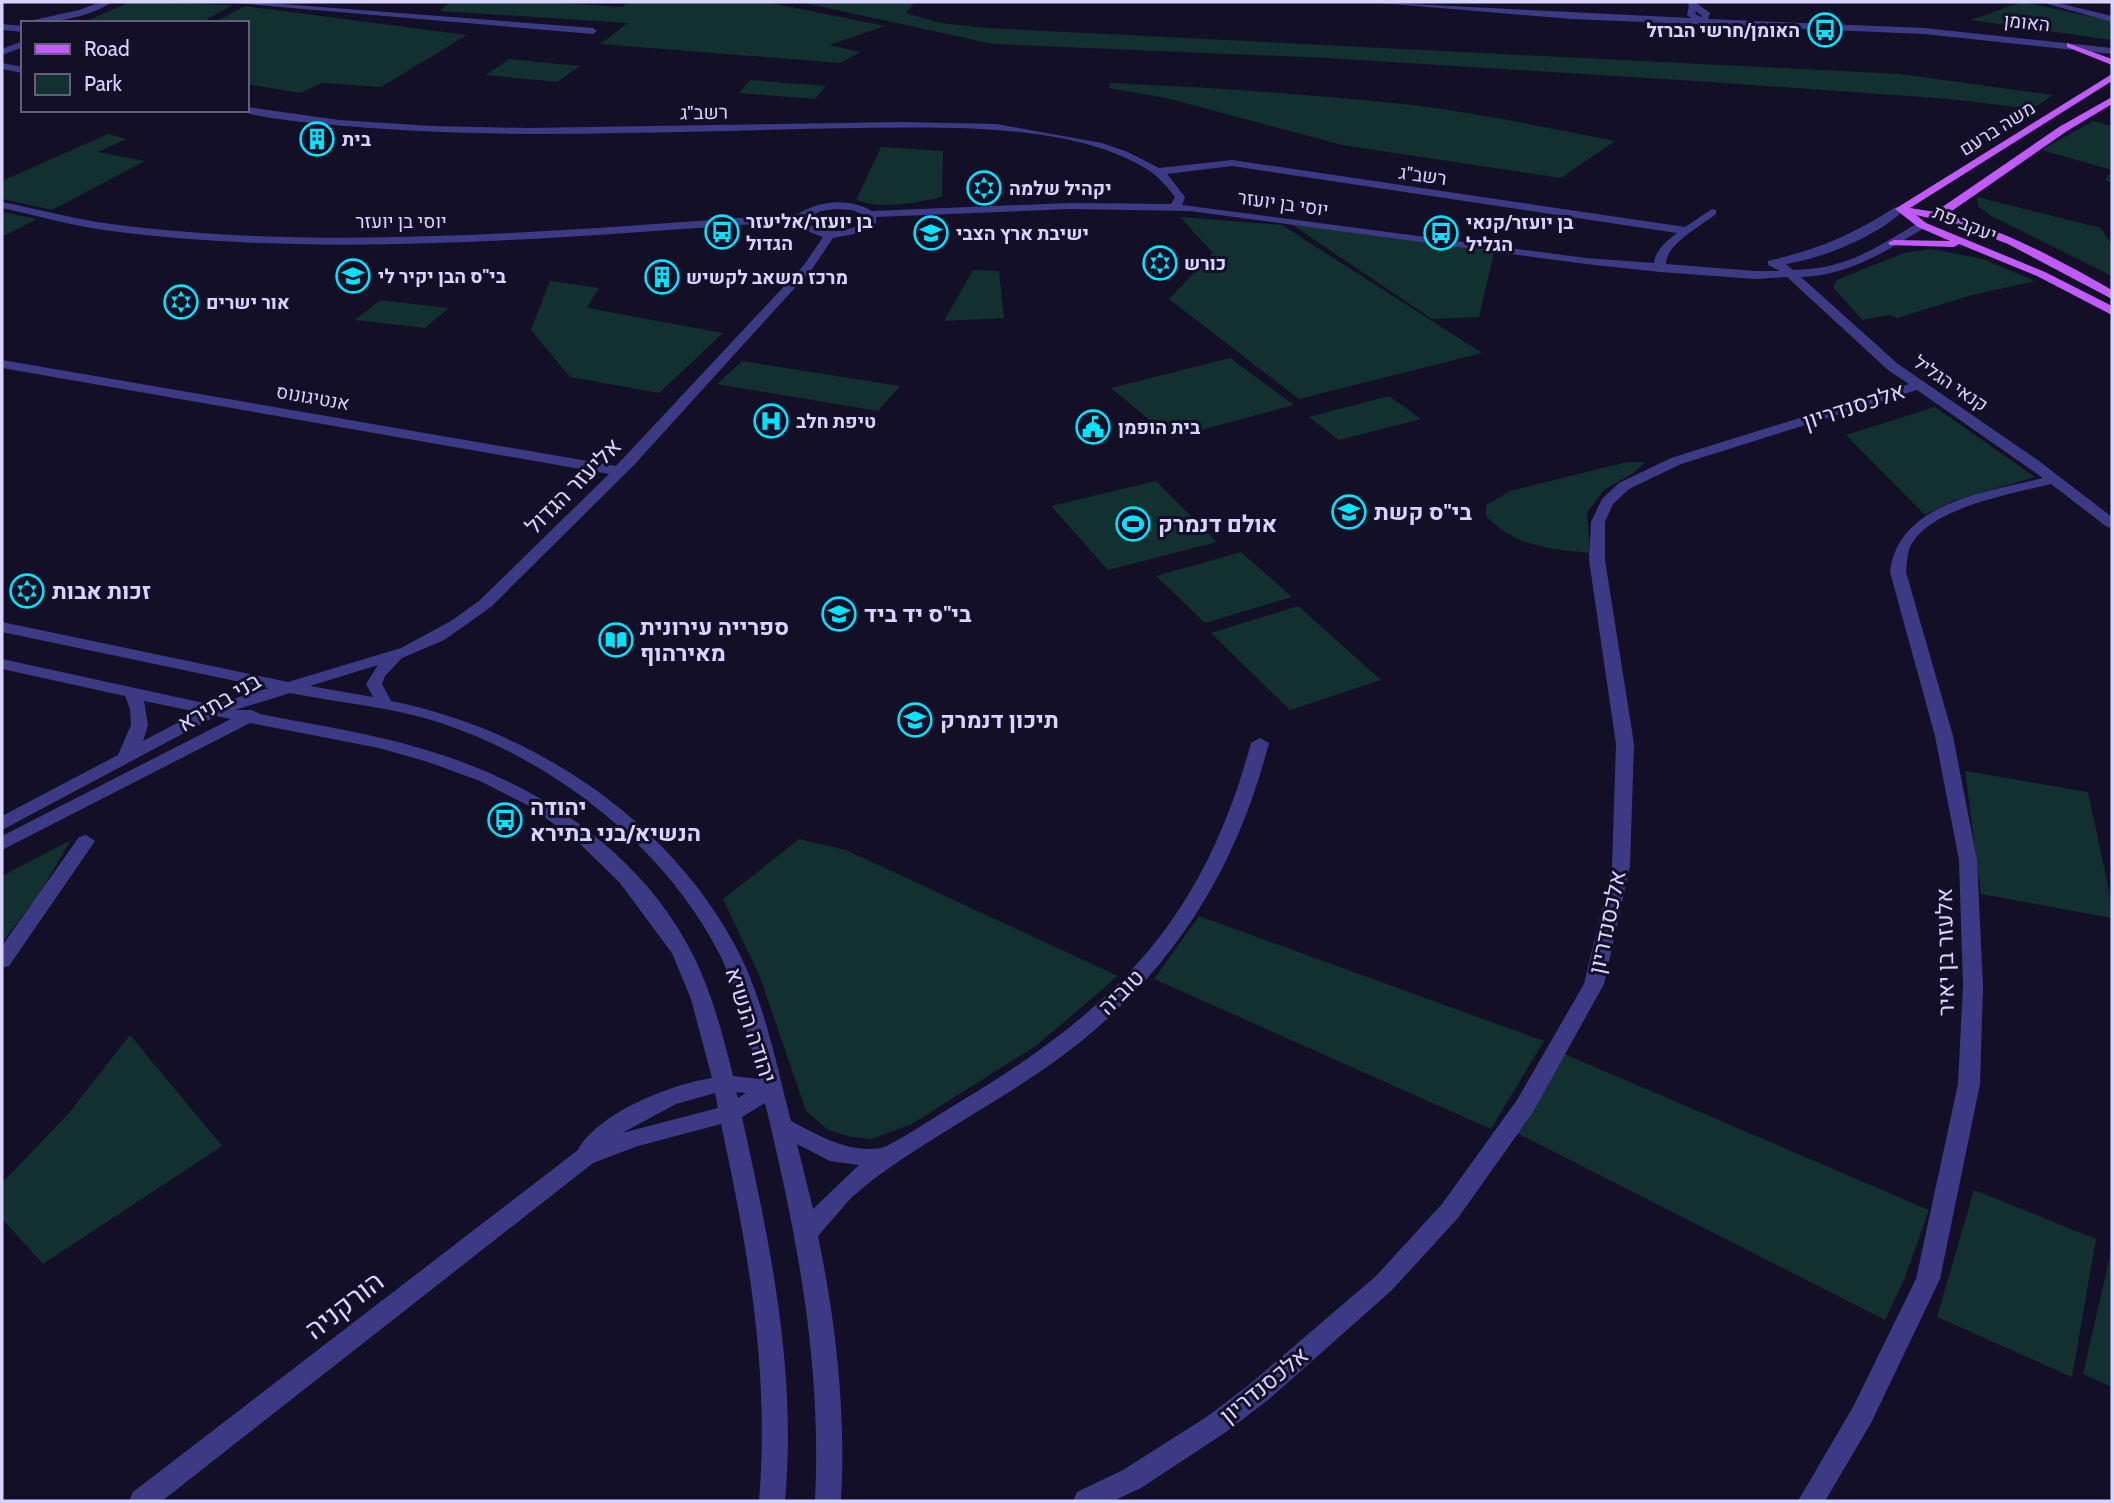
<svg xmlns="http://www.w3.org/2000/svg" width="2114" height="1503" viewBox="0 0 2114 1503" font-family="Cabin,Heebo,sans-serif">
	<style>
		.green { fill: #12302f }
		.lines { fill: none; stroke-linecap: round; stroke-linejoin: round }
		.minor { fill: #3d3a85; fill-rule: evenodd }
		.major { fill: #c25bff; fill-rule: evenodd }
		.labels { text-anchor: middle; stroke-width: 6; stroke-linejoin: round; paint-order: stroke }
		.far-street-label { font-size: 19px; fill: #d9d4ff; stroke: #130f26 }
		.far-poi-label { font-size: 19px; font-weight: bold; fill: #d9d4ff; stroke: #130f26; text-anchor: start }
		.street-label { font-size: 23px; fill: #d9d4ff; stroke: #130f26 }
		.poi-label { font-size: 23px; font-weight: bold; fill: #d9d4ff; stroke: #130f26; text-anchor: start }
		.near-street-label { font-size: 28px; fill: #d9d4ff; stroke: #130f26 }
	</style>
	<rect width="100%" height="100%" fill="#130f26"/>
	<g class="green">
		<polygon points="130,2 233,5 200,23 82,23"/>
		<polygon points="450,2 540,2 623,7 627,2 766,2 885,26 829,45 860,52 840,63 600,44 628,23 440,11"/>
		<polygon points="800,2 915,2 906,13 941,23 987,28 1900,74 2053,95 2032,109 1950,99 1711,82 1327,58 993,44"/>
		<polygon points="2022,2 2112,21 2112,40 1971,20"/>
		<polygon points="245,6 467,35 381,87 322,83 300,93 247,84 247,23 213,23"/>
		<polygon points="509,59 580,66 557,82 486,75"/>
		<polygon points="750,80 826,86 815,99 739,93"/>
		<path d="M 1110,83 C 1201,87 1292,93 1383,102 C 1461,109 1538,126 1615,141 L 1561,178 L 1342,145 L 1166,98 L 1109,88 Z"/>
		<polygon points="2093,121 2112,126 2112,183 2105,180 2112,170 2041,150"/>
		<polygon points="108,134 127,139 98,152 145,161 52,210 2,199 2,181"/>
		<path d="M 881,147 L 943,151 L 942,197 C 914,203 884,210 856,200 Z"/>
		<polygon points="1977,197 2101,228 2112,245 2112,276 1991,216 1978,206"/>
		<polygon points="2,212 37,219 2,237"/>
		<polygon points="1180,217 1282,225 1482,353 1299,399 1169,299 1213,253"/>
		<polygon points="1291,224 1495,249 1479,317 1432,319"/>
		<polygon points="1931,249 1983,259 2035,281 1972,295 1897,318 1891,315 1862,320 1833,287 1837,280 1846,276 1904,253"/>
		<polygon points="973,270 999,271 1004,318 944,321"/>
		<polygon points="550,281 599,288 587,308 723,333 659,393 570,377 531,330"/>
		<polygon points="380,300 449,308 425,328 355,320"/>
		<polygon points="1230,358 1294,405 1171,438 1111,388"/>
		<polygon points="742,361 900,386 878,411 717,384"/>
		<polygon points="1389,396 1421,419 1339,440 1309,417"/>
		<polygon points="1935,407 2035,477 1953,501 1925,515 1846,435"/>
		<path d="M 1627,462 L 1645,462 L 1635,472 L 1604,490 L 1587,513 L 1590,553 C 1549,549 1516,547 1486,516 L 1486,505 L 1510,491 Z"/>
		<polygon points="1156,481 1217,542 1108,570 1051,506"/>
		<polygon points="1241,552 1292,597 1205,623 1156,576"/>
		<polygon points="1298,606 1381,680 1290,710 1211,633"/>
		<polygon points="1965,771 2088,792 2112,904 2112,918 1981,894"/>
		<polygon points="799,839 846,850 1118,976 1037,1045 912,1124 872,1139 851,1137 828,1130 806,1111 760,977 723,899"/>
		<polygon points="71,840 39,894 2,943 2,876"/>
		<polygon points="1199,916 1544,1041 1491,1129 1154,979"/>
		<polygon points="130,1035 222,1146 43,1264 2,1219 2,1183 69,1113"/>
		<polygon points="1562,1053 1929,1210 1904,1280 1885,1320 1517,1133"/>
		<polygon points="1974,1190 2096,1239 2072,1377 1937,1317"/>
		<polygon points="2112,1247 2112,1387 2083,1374"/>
	</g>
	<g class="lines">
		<g class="minor">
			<path d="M 101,2 L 112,2 C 89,18 51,23 23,23 L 23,25 L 20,23 L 79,10 Z"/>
			<polygon points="223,2 256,2 593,28 597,31 593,34"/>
			<path d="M 1369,2 L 1691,18 L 1687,15 L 1689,5 L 1686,2 L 1695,2 L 1710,13 L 1708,19 L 1924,28 L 2112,48 L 2112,54 L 1924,34 L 1572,19 ZM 1696,11 L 1702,16 L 1701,17 L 1695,14 Z"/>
			<polygon points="2041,2 2054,2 2112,16 2112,22"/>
			<polygon points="2,24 23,26 23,32 2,30"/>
			<polygon points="23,41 23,47 2,55 2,49"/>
			<polygon points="2,63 23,67 23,73 2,69"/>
			<path d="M 247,107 L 339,120 L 432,126 L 526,128 L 902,122 L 996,124 L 1102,143 L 1128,152 L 1159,168 L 1232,160 L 1685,227 L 1712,209 L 1716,210 L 1716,214 C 1701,226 1666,244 1666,264 L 1755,271 L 1780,271 L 1768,265 L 1768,261 C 1822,248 1849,236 1896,207 L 1905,209 C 1878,236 1824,258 1786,264 L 1793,270 C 1847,269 1873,249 1918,223 L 1926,223 L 1926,227 C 1884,252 1850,275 1801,277 L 1898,364 L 2039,461 L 2112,517 L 2112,528 L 2107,527 L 2051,484 C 2012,494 1932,507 1911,545 C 1907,553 1907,563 1906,572 L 1953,736 L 1977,860 L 1983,986 L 1980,1084 L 1940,1279 L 1871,1423 L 1825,1501 L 1798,1501 L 1853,1407 L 1916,1279 L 1958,1084 L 1963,986 L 1959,860 L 1935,736 L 1890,572 C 1898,502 1987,492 2043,478 L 1917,390 L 1681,464 L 1629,489 L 1613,504 L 1605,522 L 1605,560 L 1634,744 L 1630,866 L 1604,984 L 1533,1112 L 1458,1218 L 1392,1290 L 1268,1400 L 1226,1432 L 1141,1488 L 1113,1501 L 1073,1501 L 1077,1492 L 1123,1470 L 1208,1416 L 1250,1384 L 1376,1276 L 1442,1204 L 1517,1100 L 1584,984 L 1612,866 L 1616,744 L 1589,560 L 1591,522 L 1602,499 L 1619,483 L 1671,458 L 1909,384 L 1888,370 L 1787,277 L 1755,279 L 1660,272 L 1586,264 L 1190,211 L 1070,209 L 876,217 L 876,223 L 859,233 L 833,238 L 812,269 L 634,465 L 491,607 L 444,640 L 402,658 L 385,676 L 382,684 L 391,701 C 536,730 676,824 742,959 C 766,1010 777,1067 791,1121 C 820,1136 847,1153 881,1148 C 890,1147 946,1110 958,1103 C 1114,1010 1203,921 1251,743 L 1260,738 L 1269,743 C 1233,882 1160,990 1041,1071 C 985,1109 925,1141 871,1181 L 851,1198 L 818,1236 C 836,1323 846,1412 841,1501 L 815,1501 C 822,1364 797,1235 765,1103 L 742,1117 C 770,1244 797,1370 785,1501 L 759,1501 C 770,1372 748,1249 721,1124 L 638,1146 L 593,1163 L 162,1501 L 129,1501 L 133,1492 L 578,1150 C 598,1113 671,1084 712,1078 L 691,999 L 672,953 L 620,883 L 576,840 L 529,806 L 480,781 L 428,762 L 379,748 L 250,723 L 2,850 L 2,836 L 231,719 L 216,716 L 2,830 L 2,816 L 118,755 L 131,725 L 130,709 L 125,696 L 2,669 L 2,659 L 213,705 L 269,688 L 2,632 L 2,622 L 288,682 L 401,648 L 451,621 L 479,601 L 609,474 L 2,368 L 2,360 L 616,466 L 804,265 L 823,237 L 799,228 L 796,221 C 573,236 334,260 111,231 C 74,226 38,216 2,208 L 2,202 C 38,209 74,219 111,224 C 332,253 576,229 798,214 C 820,200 849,198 872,211 L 1070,203 L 1171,204 L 1175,197 C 1166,185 1157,175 1145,168 C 1072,123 943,127 859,128 C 779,129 700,132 620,133 C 537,135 454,134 371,128 C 347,126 256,120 240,110 L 247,110 ZM 1232,166 L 1677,233 C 1668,240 1655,250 1654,263 L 1586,258 L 1182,205 L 1185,197 L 1167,174 ZM 835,209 L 852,210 L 864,215 L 864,222 C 847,233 827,234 808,224 L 807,218 L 821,211 ZM 378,665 L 366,684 L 373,697 L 310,686 ZM 290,693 C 340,703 393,707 441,723 C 555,761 667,848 721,957 C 739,995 749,1038 759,1079 L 733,1076 C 723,1035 712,993 693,955 C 644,856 544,788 442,755 C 383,735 321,726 260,714 L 252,710 L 235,710 ZM 144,701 L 198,712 L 143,741 L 148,725 ZM 736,1092 L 746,1093 L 738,1098 ZM 715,1093 L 718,1108 L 622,1133 L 676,1104 ZM 797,1144 L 830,1161 L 859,1165 L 813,1209 Z"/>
			<polygon points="86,835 95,841 9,966 2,968 2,946 79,837"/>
		</g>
		<g class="major">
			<polygon points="2067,43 2112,59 2112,65 2067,47"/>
			<path d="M 2112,74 L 2112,81 L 1910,208 L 1935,212 L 2059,127 L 2112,97 L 2112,104 L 2067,131 L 1946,215 C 2005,230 2059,260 2112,290 L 2112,299 L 2008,244 L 1956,224 L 1916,215 L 1926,223 L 2045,272 L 2112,306 L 2112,315 L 2037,276 L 1959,244 L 1954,247 L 1890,245 L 1888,243 L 1894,240 L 1950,241 L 1918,227 L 1895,209 Z"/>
		</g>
	</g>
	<defs>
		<symbol id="bus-ring" viewBox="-11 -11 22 22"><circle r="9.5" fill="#130f26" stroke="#00e5ff" stroke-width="1.5"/><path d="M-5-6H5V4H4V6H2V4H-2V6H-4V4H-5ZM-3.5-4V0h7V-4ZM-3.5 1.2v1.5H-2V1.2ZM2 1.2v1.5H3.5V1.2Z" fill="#00e5ff"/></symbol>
		<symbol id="building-ring" viewBox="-11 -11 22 22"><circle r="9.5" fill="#130f26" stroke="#00e5ff" stroke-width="1.5"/><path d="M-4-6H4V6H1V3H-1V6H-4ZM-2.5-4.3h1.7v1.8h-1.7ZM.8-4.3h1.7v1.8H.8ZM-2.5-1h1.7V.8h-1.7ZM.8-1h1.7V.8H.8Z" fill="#00e5ff"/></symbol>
		<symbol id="synagogue-ring" viewBox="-11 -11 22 22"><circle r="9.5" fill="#130f26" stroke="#00e5ff" stroke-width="1.5"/><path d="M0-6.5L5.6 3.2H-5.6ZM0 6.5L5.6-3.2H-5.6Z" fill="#00e5ff"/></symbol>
		<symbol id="university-ring" viewBox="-11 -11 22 22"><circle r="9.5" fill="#130f26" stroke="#00e5ff" stroke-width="1.5"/><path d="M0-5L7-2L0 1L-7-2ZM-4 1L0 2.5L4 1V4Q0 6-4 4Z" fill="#00e5ff"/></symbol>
		<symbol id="school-ring" viewBox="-11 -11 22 22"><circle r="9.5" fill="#130f26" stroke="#00e5ff" stroke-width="1.5"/><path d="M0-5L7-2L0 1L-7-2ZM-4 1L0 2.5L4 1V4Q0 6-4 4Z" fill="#00e5ff"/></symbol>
		<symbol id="hospital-ring" viewBox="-11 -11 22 22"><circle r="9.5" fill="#130f26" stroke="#00e5ff" stroke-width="1.5"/><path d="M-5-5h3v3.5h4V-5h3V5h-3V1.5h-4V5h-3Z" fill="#00e5ff"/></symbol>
		<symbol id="civic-ring" viewBox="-11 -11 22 22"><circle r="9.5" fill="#130f26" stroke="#00e5ff" stroke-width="1.5"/><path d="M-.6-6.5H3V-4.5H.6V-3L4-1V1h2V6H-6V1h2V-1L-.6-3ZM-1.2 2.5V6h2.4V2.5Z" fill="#00e5ff"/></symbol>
		<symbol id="stadium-ring" viewBox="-11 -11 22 22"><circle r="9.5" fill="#130f26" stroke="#00e5ff" stroke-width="1.5"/><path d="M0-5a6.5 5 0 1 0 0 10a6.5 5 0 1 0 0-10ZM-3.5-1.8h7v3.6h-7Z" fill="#00e5ff"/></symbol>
		<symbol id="library-ring" viewBox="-11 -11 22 22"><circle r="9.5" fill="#130f26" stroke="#00e5ff" stroke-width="1.5"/><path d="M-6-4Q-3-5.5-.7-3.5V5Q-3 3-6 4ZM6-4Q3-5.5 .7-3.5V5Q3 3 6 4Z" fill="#00e5ff"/></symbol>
	</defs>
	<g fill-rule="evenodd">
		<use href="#bus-ring" x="1806" y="11" width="38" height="38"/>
		<use href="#building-ring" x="298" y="120" width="38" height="38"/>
		<use href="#synagogue-ring" x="965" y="169" width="38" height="38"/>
		<use href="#bus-ring" x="703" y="213" width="38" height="38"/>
		<use href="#university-ring" x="912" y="214" width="38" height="38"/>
		<use href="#bus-ring" x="1422" y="214" width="38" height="38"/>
		<use href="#synagogue-ring" x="1141" y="244" width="38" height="38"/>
		<use href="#school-ring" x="334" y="257" width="38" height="38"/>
		<use href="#building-ring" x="643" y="258" width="38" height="38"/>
		<use href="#synagogue-ring" x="162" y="283" width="38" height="38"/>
		<use href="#hospital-ring" x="752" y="402" width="38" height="38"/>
		<use href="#civic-ring" x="1074" y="408" width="38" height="38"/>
		<use href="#school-ring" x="1330" y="493" width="38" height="38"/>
		<use href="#stadium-ring" x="1114" y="505" width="38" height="38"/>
		<use href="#synagogue-ring" x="8" y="572" width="38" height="38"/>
		<use href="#school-ring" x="820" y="595" width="38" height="38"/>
		<use href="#library-ring" x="597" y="621" width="38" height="38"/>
		<use href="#school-ring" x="896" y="701" width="38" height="38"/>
		<use href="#bus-ring" x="486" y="801" width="38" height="38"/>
	</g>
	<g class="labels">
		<g class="far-street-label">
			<text transform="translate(2027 22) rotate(6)" y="7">האומן</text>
			<text transform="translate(704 112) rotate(-1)" y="7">רשב"ג</text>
			<text transform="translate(1997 128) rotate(-32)" y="7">משה ברעם</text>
			<text transform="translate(1423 175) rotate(8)" y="7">רשב"ג</text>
			<text transform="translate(1283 203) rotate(8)" y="7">יוסי בן יועזר</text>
			<text x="401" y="228">יוסי בן יועזר</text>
			<text transform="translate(1965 223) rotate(22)" y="7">יעקב פת</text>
			<text transform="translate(1951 383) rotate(34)" y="7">קנאי הגליל</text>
			<text transform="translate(313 397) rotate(10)" y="7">אנטיגונוס</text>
		</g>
		<g class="far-poi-label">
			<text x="1800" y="37" text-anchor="end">האומן/חרשי הברזל</text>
			<text x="342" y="146">בית</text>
			<text x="1009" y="195">יקהיל שלמה</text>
			<text x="746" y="228">בן יועזר/אליעזר<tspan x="746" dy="22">הגדול</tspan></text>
			<text x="1466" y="229">בן יועזר/קנאי<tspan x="1466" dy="22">הגליל</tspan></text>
			<text x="956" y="240">ישיבת ארץ הצבי</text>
			<text x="1184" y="270">כורש</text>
			<text x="378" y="283">בי"ס הבן יקיר לי</text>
			<text x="686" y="284">מרכז משאב לקשיש</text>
			<text x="206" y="309">אור ישרים</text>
			<text x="796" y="428">טיפת חלב</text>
			<text x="1118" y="434">בית הופמן</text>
		</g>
		<g class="street-label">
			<text transform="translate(1854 406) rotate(-18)" y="8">אלכסנדריון</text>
			<text transform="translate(573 486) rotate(-45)" y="8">אליעזר הגדול</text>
			<text transform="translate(219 702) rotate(-31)" y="8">בני בתירא</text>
			<text transform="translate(1607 922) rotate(-78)" y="8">אלכסנדריון</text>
			<text transform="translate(1945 952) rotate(-91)" y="8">אלעזר בן יאיר</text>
			<text transform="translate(1121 992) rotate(-45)" y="8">טוביה</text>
			<text transform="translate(751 1025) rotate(72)" y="8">יהודה הנשיא</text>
			<text transform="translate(1264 1385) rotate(-39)" y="8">אלכסנדריון</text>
		</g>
		<g class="poi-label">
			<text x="1374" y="520">בי"ס קשת</text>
			<text x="1158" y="532">אולם דנמרק</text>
			<text x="52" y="599">זכות אבות</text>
			<text x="864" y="622">בי"ס יד ביד</text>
			<text x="640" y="635">ספרייה עירונית<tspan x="640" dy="26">מאירהוף</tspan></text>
			<text x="940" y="728">תיכון דנמרק</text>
			<text x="530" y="815">יהודה<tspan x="530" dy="26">הנשיא/בני בתירא</tspan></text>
		</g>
		<g class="near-street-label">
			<text transform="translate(344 1305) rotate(-38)" y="10">הורקניה</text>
		</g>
	</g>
	<rect width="2114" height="1503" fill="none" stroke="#d9d4ff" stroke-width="7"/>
	<rect x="21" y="21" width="228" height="91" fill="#130f26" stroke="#625e7d" stroke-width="2"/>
	<rect x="35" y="44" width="35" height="10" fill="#c25bff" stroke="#625e7d" stroke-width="2"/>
	<text x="84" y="56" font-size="21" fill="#d9d4ff">Road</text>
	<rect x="35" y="74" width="35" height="21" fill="#12302f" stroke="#625e7d" stroke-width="2"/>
	<text x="84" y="91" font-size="21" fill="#d9d4ff">Park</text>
</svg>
